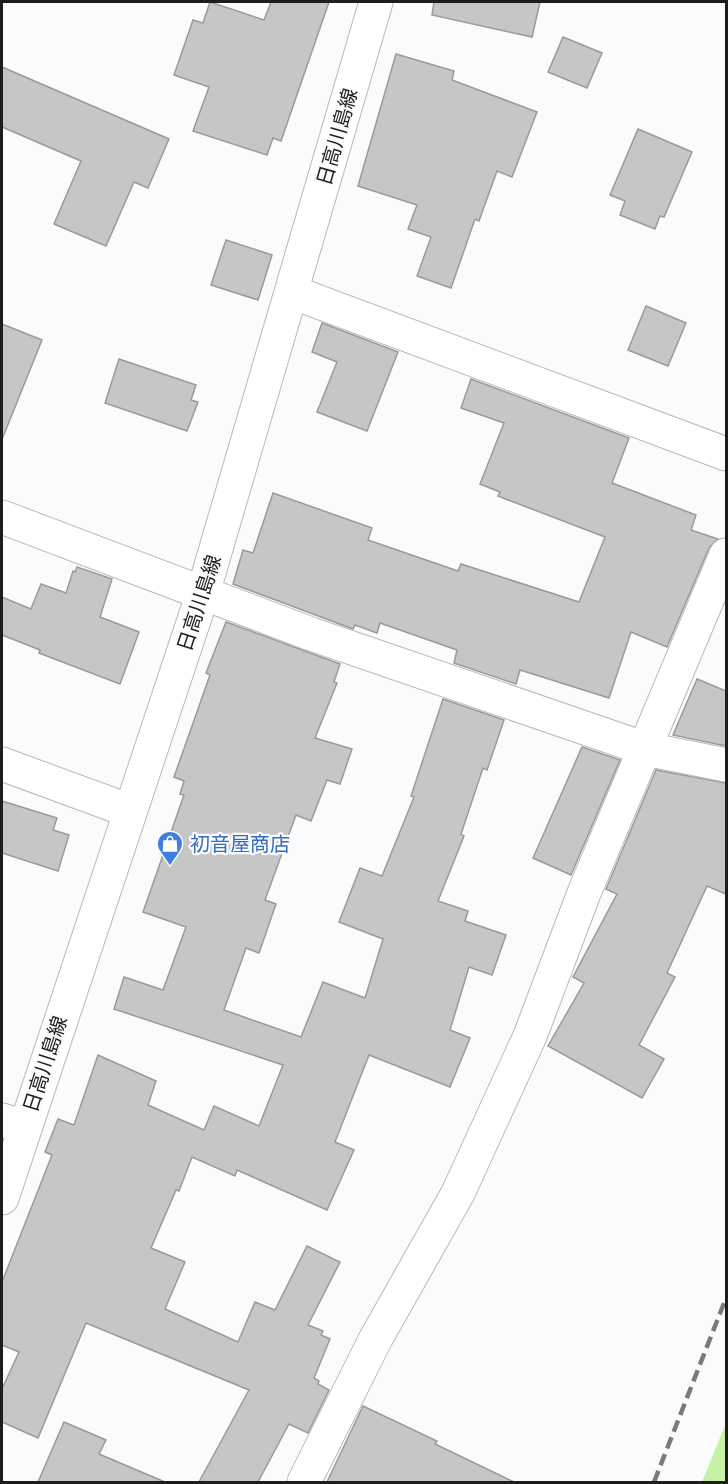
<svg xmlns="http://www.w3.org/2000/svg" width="728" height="1484" viewBox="0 0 728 1484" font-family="Literata,'Noto Sans JP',serif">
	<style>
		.green { fill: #c7f1a7 }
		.building { fill: #c7c6c7; stroke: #9a9a9b; stroke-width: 1.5 }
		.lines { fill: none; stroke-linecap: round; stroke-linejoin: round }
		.minor-casing { stroke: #b8b9ba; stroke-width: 35 }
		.primary-casing { stroke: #b8b9ba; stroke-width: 35 }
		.minor { stroke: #fff; stroke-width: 33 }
		.primary { stroke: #fff; stroke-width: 33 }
		.rail { stroke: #7a7a7b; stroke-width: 4.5; stroke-dasharray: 12 6; stroke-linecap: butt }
		.labels { text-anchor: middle; stroke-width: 4.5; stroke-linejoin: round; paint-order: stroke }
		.street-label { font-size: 20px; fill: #1d1d1d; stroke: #fafbfc }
		.shop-label { font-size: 20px; fill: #366cbe; stroke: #fafbfc; text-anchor: start }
	</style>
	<rect width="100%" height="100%" fill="#fafbfc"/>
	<polygon class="green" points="726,1423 726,1482 702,1482"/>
	<g class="building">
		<polygon points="210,2 264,20 271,2 329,2 281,141 273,138 267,155 193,131 209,87 174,75 193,20 203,23"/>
		<polygon points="434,2 540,2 532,37 432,15"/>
		<polygon points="563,37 602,53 587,88 548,72"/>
		<polygon points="396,54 454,71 452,80 537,112 512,177 497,171 479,221 475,219 451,288 417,276 431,237 408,229 417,205 358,186"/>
		<polygon points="2,67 169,139 148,188 134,182 106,246 54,224 81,161 2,127"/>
		<polygon points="638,129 692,152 664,217 660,216 655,229 620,215 625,201 610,195"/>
		<polygon points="226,240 272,255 258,300 211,285"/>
		<polygon points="646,306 686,323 668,366 628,350"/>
		<polygon points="322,323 398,352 367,431 317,412 337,362 312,352"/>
		<polygon points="2,324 42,340 3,437 2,436"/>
		<polygon points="119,359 196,385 191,400 198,402 187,431 105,403"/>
		<polygon points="471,379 629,438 612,483 696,515 691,530 718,539 709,548 667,647 631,632 609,698 520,670 516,684 454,663 457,650 380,623 377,633 355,625 353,629 233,584 243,550 253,553 273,493 372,528 368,540 458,571 461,564 579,602 605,537 498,496 500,492 480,484 504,423 461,408"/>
		<polygon points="77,567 112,579 100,617 139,632 120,684 39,653 40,650 2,635 2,597 31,609 41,584 66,593 73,571 75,572"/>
		<polygon points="226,622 340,664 334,682 337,683 315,738 352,749 340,784 327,780 311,821 296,815 265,900 276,904 259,953 246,948 224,1010 301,1037 323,982 365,998 383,939 339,922 360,868 382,876 414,797 411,796 443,699 504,720 487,770 483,768 461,834 464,836 438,901 468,911 465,921 506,935 492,975 469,967 450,1030 470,1038 450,1087 369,1055 335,1142 354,1150 327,1210 237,1170 235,1176 192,1157 179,1191 176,1190 151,1248 185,1262 165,1309 238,1342 255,1302 275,1310 307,1246 340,1262 308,1325 323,1331 321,1335 330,1339 314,1378 319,1381 318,1384 329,1390 308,1433 289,1424 258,1482 199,1482 249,1390 86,1323 38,1438 2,1422 2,1389 19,1352 2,1345 2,1282 52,1155 45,1152 58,1119 74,1125 98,1055 156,1081 148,1105 204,1130 214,1106 259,1126 283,1065 114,1009 124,977 163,990 186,927 143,912 184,795 180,794 184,781 174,777 210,675 206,673"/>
		<polygon points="697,679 726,691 726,746 673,735"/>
		<polygon points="582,747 620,760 571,875 533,858"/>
		<polygon points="656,770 726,783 726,894 707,886 667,973 675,977 639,1045 664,1059 642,1098 548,1046 584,983 573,977 617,894 606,889"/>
		<polygon points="2,801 57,818 53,830 69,835 58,871 2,853"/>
		<polygon points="363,1406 437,1441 435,1444 514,1482 327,1482"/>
		<polygon points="64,1422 106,1440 99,1454 165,1482 38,1482"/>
	</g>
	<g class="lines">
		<defs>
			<g id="minor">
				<polyline points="292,292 726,454"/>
				<polyline points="2,517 311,634 646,749 726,765"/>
				<polyline points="2,764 130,811"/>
				<polyline points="2,1120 24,1127"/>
				<polyline points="304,1482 375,1340 458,1193 530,1036 584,893 726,555"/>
			</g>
			<polyline id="primary" points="2,1198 203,593 376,2"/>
		</defs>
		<use href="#minor" class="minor-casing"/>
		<use href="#primary" class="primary-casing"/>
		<use href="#minor" class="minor"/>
		<use href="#primary" class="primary"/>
		<polyline class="rail" points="654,1482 726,1298"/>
	</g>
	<defs>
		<symbol id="shop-pin" viewBox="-11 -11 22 30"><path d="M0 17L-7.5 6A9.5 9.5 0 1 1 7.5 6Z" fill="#3f7fe0" stroke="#fafbfc"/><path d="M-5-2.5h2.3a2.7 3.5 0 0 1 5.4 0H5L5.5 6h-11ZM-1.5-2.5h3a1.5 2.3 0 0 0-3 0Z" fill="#fff"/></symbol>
	</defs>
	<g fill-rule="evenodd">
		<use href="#shop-pin" x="155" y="829" width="30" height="40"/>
	</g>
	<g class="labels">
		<g class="street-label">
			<text transform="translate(337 137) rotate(-74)" y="7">日高川島線</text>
			<text transform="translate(199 603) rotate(-72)" y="7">日高川島線</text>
			<text transform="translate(45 1064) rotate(-72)" y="7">日高川島線</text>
		</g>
		<g class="shop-label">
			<text x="190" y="851">初音屋商店</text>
		</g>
	</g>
	<rect width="728" height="1484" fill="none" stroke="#1d1d1d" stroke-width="6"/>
</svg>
